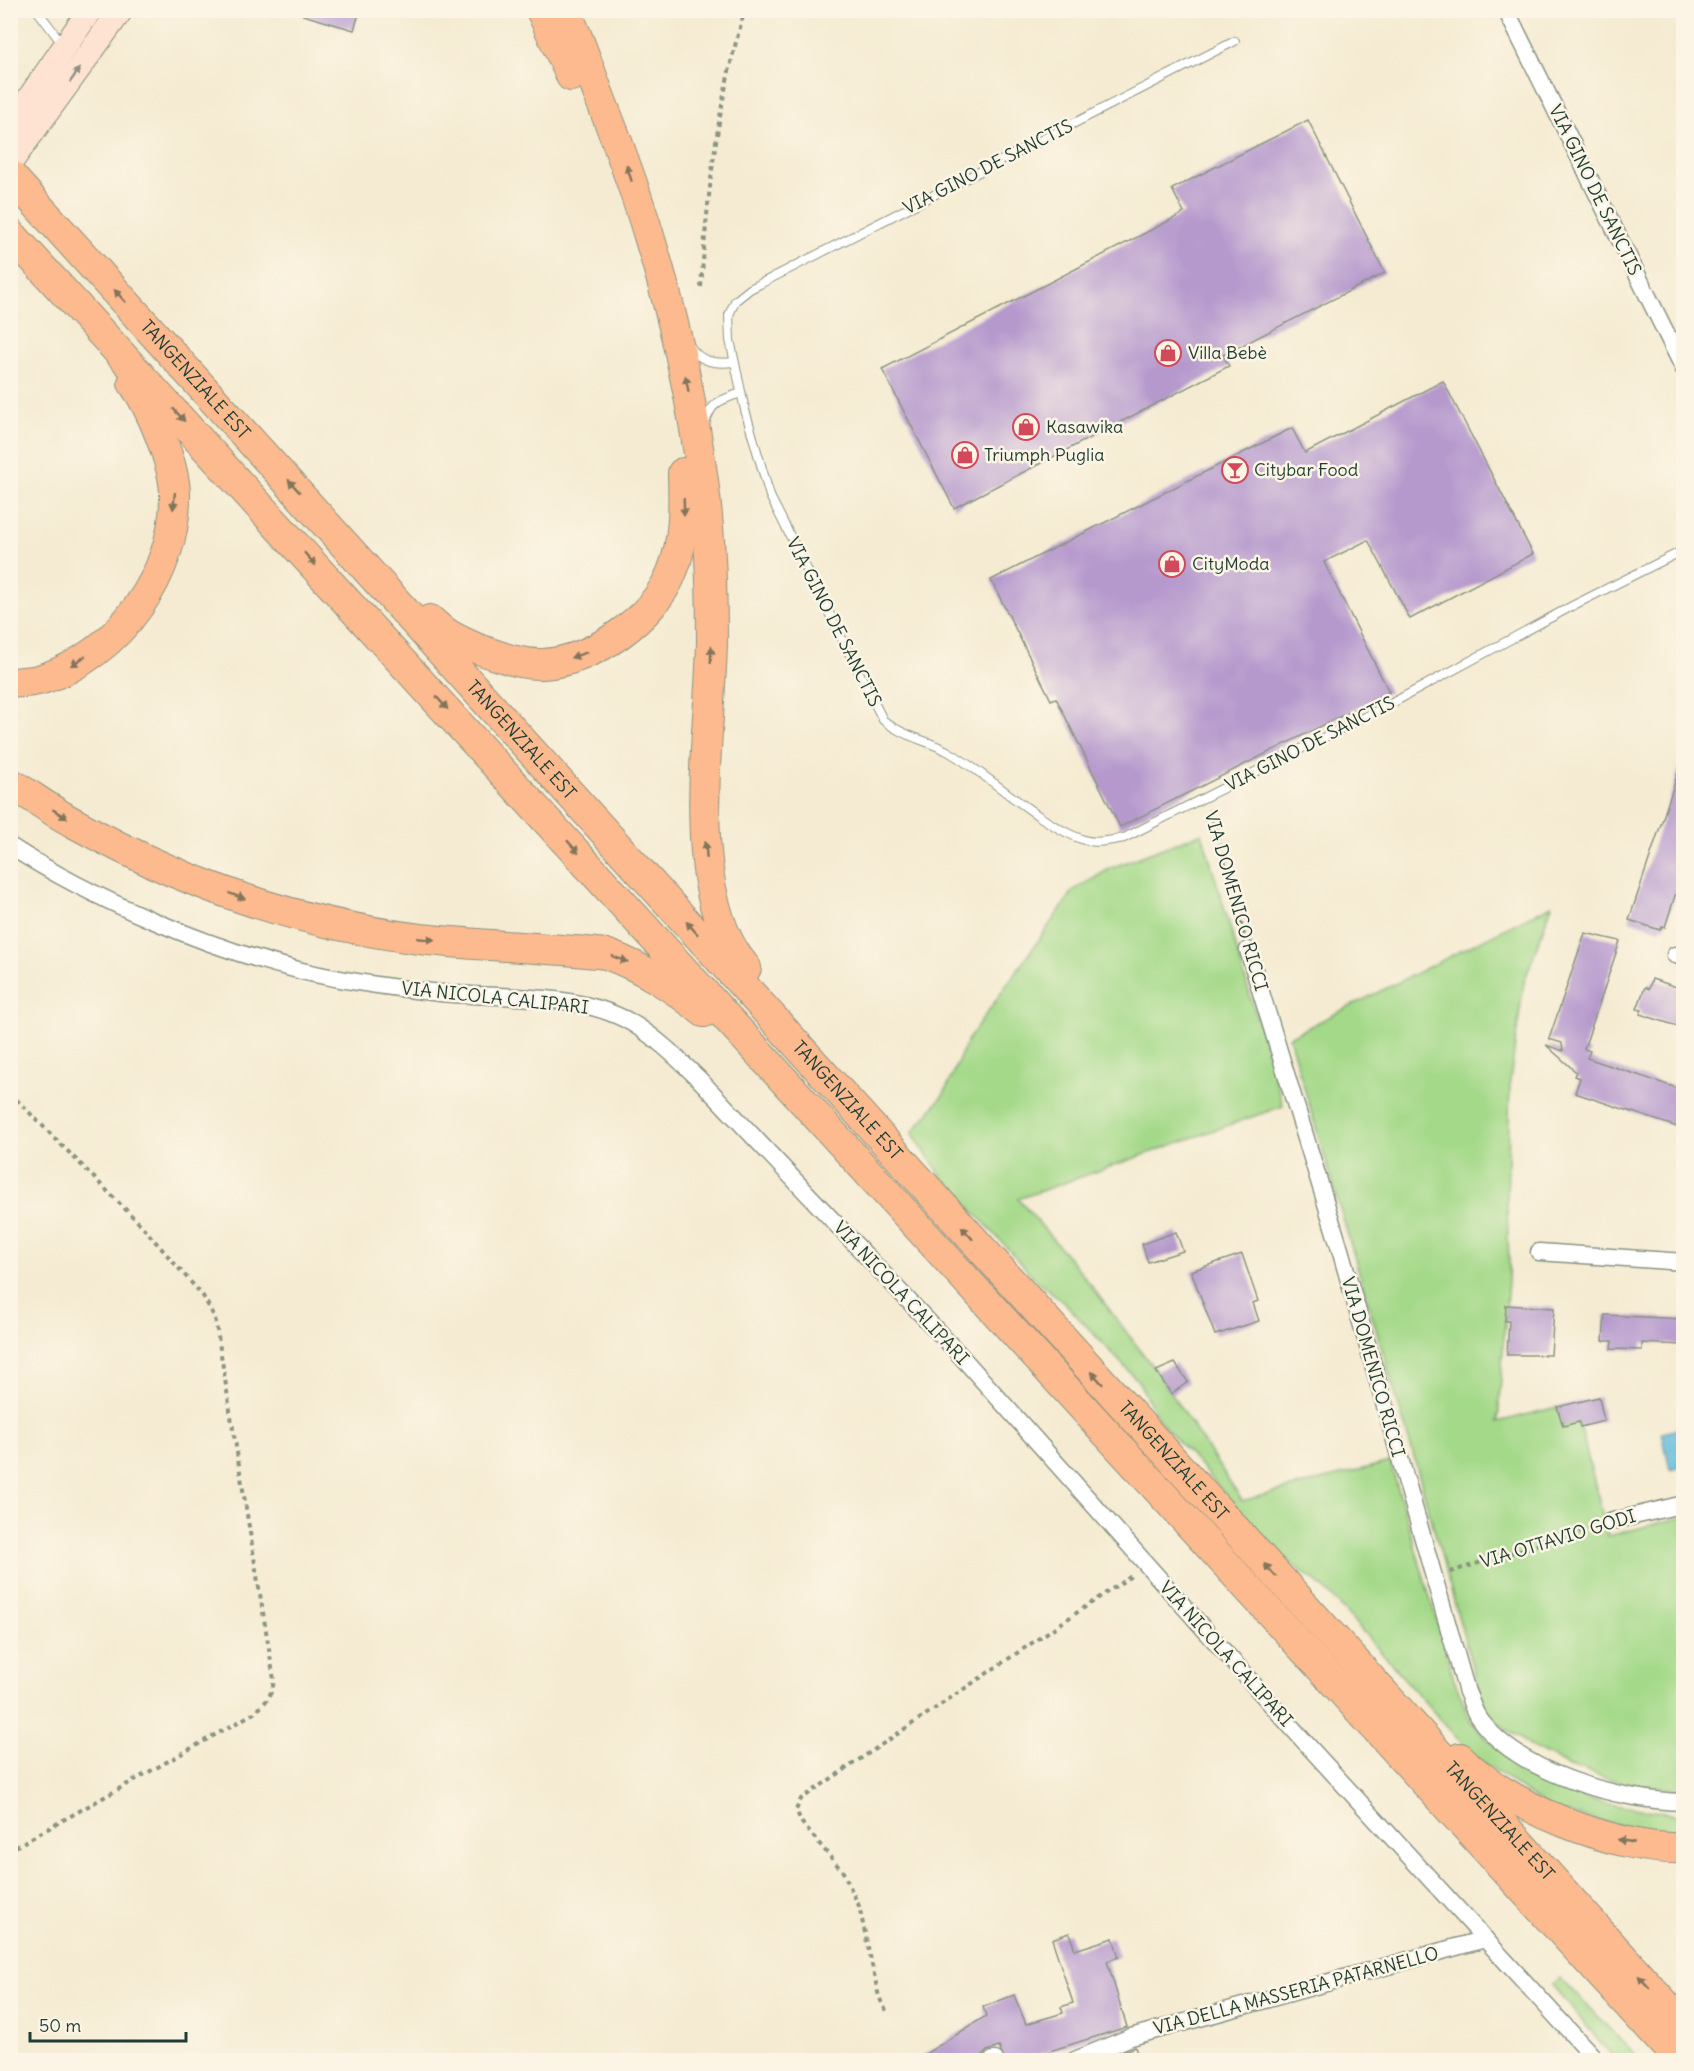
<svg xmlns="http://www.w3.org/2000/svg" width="1694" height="2071" viewBox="0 0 1694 2071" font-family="Delius,sans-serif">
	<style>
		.green { fill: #a4d989; stroke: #628b5e; stroke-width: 1.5 }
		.water { fill: #5db9db; stroke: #3e7b88; stroke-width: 1.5 }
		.building { fill: #b599cd }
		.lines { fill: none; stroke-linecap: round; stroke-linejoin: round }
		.lane-casing { stroke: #8a9483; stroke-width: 10 }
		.street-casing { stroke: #8a9483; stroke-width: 19 }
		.secondary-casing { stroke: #8a9483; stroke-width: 26 }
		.highway-casing { stroke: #8a9483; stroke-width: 32 }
		.path { stroke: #8a9483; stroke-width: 4; stroke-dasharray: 4.5 4.5; stroke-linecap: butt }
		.lane { stroke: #fff; stroke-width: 8 }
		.street { stroke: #fff; stroke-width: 16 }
		.secondary { stroke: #fee3d2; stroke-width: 24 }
		.highway { stroke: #fcba8e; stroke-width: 30 }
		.oneway { fill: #8e9083 }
		.oneway2 { fill: #82755c }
		.labels { text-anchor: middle; stroke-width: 5; stroke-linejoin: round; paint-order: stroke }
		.street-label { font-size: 18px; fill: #1f3d34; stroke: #fcf5e5 }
		.poi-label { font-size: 18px; fill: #1f3d34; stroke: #fcf5e5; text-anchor: start }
	</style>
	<rect width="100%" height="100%" fill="#fcf5e5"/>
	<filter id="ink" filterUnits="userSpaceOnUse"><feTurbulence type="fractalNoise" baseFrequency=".0167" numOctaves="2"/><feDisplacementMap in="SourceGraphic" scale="12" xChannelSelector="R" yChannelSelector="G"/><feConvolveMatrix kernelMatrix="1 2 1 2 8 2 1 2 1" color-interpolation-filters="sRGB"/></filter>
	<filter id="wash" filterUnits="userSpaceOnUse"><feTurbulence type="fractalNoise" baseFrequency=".008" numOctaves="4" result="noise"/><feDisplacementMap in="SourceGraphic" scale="24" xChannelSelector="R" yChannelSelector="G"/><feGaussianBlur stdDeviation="1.35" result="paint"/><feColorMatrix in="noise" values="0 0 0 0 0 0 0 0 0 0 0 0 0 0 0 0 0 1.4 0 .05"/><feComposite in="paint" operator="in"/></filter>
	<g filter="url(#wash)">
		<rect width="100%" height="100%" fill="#f5ebd2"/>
		<g class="green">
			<polygon points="1202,833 1283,1106 1018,1199 1076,1266 1156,1371 1242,1501 1390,1462 1453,1676 1470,1719 1484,1736 1517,1765 1553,1787 1603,1803 1683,1816 1683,1835 1668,1836 1552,1810 1470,1753 1326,1590 1278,1553 1159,1420 1138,1381 1064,1302 1036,1280 940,1174 912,1133 944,1094 967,1041 1074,890 1111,868"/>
			<polygon points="1552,905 1524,982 1510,1080 1507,1206 1509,1265 1498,1422 1557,1407 1563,1426 1579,1422 1608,1536 1683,1517 1683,1790 1622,1783 1569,1766 1530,1746 1492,1719 1482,1702 1414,1457 1289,1037"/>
			<polygon points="1560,1978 1640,2060 1615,2060 1552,1985"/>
		</g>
		<polygon class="water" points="1682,1428 1683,1467 1670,1470 1662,1433"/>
		<g id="blocks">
			<g class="building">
				<polygon points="304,10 360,10 354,30 303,15"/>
				<polygon points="1308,120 1385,273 1223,355 1229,366 954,508 882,369 1184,213 1172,189"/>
				<polygon points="1443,381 1533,554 1410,619 1368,540 1324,562 1389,692 1120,827 1056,698 1051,700 991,580 1292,428 1305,453"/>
				<polygon points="1680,767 1683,768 1683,871 1665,927 1662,926 1660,930 1629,920"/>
				<polygon points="1585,933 1620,941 1584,1049 1590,1051 1587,1058 1683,1090 1683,1129 1575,1093 1580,1078 1574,1076 1576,1072 1546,1045 1563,1051 1562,1043 1549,1039"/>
				<polygon points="1652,979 1683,989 1683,1028 1640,1014 1642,1010 1637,1009 1645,987 1649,989"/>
				<polygon points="1176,1232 1183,1251 1148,1262 1142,1244"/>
				<polygon points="1242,1254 1258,1301 1253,1303 1259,1321 1215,1335 1191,1271"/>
				<polygon points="1506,1305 1554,1308 1551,1355 1507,1355 1509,1321 1505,1321"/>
				<polygon points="1605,1315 1683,1319 1683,1345 1642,1343 1642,1350 1611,1349 1612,1341 1603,1341"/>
				<polygon points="1175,1363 1188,1382 1171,1394 1156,1371"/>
				<polygon points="1599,1397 1604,1421 1580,1427 1579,1422 1563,1426 1557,1407"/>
				<polygon points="1069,1933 1075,1950 1113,1938 1119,1957 1107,1961 1127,2027 1040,2054 1042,2061 1005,2061 999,2047 987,2051 977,2061 914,2061 986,2016 983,2007 1014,1995 1026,2024 1063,2013 1061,2007 1073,2003 1052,1939"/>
				<polygon points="1135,2047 1140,2061 1122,2061 1120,2053"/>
			</g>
		</g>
	</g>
	<g filter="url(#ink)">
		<use href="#blocks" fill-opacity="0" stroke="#8a9483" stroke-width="1.5"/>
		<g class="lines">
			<defs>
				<g id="lane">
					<polyline points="37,10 64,46"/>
					<path d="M 1235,41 L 750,289 L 735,301 L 729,315 L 730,340 L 745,410 L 770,496 L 883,720 C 905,738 926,739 949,752 C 992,777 1038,824 1084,840 C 1097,844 1112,840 1124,838 L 1394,702 L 1574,605 L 1684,550"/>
					<path d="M 690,346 C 700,363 717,364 734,362"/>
					<path d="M 705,424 C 711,402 720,400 741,393"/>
				</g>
				<g id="street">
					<polyline points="1506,10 1684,369"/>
					<path d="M 10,846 C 92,899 207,948 302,971 C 347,982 394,988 441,993 C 502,999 576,991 632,1023 C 657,1038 677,1058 698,1078 L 959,1354 L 1311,1749 L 1596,2060"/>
					<path d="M 1248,950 L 1339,1246 L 1467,1692 C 1471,1700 1473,1710 1478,1717 C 1517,1773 1619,1801 1684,1802"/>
					<polyline points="1675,955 1684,957"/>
					<polyline points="1539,1252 1684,1262"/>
					<polyline points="1609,1522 1684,1504"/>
					<polyline points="993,2060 995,2060"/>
					<polyline points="1075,2060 1131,2037 1485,1939"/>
				</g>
				<g id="secondary">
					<polyline points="10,126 90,10"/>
					<polyline points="10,163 121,10"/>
				</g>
				<g id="highway">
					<polyline points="541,10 571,76"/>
					<path d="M 565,10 C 579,38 589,69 600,98 C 650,221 685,349 703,481 C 710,531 712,589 712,640 C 711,733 681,894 746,968"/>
					<path id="s1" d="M 10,175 L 1684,2025"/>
					<polyline points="10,233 1679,2060"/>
					<path d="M 430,620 C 443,634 463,643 481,650 C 501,657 522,665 543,664 C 593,661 654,618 672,572 C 685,540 684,507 683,473"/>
					<path d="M 10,683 C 21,682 33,682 42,679 C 119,655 177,573 175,493 C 174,464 151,407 133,383"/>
					<path d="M 10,783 C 32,796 53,812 76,824 C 182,883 299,924 420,939 C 482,946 544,947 606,954 C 644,968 673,987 704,1012"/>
					<path d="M 1460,1758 C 1503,1805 1620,1852 1684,1848"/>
				</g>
			</defs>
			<use href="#lane" class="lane-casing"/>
			<use href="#street" class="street-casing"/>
			<use href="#secondary" class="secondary-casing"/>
			<use href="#highway" class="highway-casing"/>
			<g class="path">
				<path d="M 701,287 C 708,191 717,103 745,10"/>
				<polyline points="1210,809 1244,935"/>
				<path d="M 10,1093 L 140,1224 L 203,1296 L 215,1318 L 274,1680 C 272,1696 265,1704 254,1713 L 10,1850"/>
				<polyline points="1450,1572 1594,1527"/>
				<polyline points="886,2011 879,1997 859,1906 843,1872 802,1823 796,1810 801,1799 1134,1574"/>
			</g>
			<use href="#lane" class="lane"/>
			<use href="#street" class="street"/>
			<use href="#secondary" class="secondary"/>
			<use href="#highway" class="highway"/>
		</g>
		<defs><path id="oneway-solid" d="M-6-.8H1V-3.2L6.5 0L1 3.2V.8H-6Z" transform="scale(1.5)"/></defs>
		<use class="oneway" href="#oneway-solid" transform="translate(75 75) rotate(-55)"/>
		<g class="oneway2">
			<use href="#oneway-solid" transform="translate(629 173) rotate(-108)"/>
			<use href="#oneway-solid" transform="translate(120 296) rotate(-132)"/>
			<use href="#oneway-solid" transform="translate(687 384) rotate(-101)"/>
			<use href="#oneway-solid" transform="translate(179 415) rotate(48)"/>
			<use href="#oneway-solid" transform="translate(294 486) rotate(-132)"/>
			<use href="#oneway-solid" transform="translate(174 501) rotate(96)"/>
			<use href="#oneway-solid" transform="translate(684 507) rotate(88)"/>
			<use href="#oneway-solid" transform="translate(310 559) rotate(48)"/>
			<use href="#oneway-solid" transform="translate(579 655) rotate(161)"/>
			<use href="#oneway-solid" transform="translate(711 655) rotate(-88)"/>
			<use href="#oneway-solid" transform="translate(78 661) rotate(147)"/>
			<use href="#oneway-solid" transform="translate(442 703) rotate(48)"/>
			<use href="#oneway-solid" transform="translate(60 814) rotate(32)"/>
			<use href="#oneway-solid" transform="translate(573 847) rotate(48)"/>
			<use href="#oneway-solid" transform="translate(706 850) rotate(-95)"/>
			<use href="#oneway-solid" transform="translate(237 896) rotate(20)"/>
			<use href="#oneway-solid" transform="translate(692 928) rotate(-132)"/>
			<use href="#oneway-solid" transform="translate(426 939) rotate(5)"/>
			<use href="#oneway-solid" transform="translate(620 959) rotate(20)"/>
			<use href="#oneway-solid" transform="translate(967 1233) rotate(-132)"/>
			<use href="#oneway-solid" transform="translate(1097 1378) rotate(-132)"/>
			<use href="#oneway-solid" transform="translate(1270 1570) rotate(-132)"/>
			<use href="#oneway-solid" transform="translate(1626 1841) rotate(-169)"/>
			<use href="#oneway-solid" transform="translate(1644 1982) rotate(-132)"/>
		</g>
	</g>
	<defs>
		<symbol id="shop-ring" viewBox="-11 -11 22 22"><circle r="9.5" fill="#fcf5e5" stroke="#d1495b" stroke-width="1.5"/><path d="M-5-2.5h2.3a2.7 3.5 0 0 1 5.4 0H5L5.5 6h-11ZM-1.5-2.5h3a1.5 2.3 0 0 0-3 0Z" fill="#d1495b"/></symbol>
		<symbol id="bar-ring" viewBox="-11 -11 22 22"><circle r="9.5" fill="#fcf5e5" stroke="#d1495b" stroke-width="1.5"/><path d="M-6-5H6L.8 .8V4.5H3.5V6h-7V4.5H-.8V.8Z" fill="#d1495b"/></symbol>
	</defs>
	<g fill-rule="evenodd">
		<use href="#shop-ring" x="1153" y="338" width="30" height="30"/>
		<use href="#shop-ring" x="1011" y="412" width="30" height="30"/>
		<use href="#shop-ring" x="950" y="440" width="30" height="30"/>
		<use href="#bar-ring" x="1220" y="455" width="30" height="30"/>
		<use href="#shop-ring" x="1157" y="549" width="30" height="30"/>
	</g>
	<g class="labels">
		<g class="street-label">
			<text transform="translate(988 167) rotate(-27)" y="6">VIA GINO DE SANCTIS</text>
			<text transform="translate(1595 190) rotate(64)" y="6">VIA GINO DE SANCTIS</text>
			<text dy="6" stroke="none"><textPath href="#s1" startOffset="276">TANGENZIALE EST</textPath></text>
			<text transform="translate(834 622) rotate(63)" y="6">VIA GINO DE SANCTIS</text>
			<text dy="6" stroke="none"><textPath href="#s1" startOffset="762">TANGENZIALE EST</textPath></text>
			<text transform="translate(1310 744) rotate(-27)" y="6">VIA GINO DE SANCTIS</text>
			<text transform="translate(1236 901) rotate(74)" y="6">VIA DOMENICO RICCI</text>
			<text transform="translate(495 998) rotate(6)" y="6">VIA NICOLA CALIPARI</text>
			<text dy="6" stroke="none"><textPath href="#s1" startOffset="1248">TANGENZIALE EST</textPath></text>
			<text transform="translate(901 1293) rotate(47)" y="6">VIA NICOLA CALIPARI</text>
			<text transform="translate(1373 1367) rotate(74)" y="6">VIA DOMENICO RICCI</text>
			<text dy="6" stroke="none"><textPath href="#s1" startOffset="1734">TANGENZIALE EST</textPath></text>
			<text transform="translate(1558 1539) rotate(-17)" y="6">VIA OTTAVIO GODI</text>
			<text transform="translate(1226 1654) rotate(48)" y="6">VIA NICOLA CALIPARI</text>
			<text dy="6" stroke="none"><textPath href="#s1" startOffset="2220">TANGENZIALE EST</textPath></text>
			<text transform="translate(1296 1991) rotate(-15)" y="6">VIA DELLA MASSERIA PATARNELLO</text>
		</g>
		<g class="poi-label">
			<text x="1188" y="359">Villa Bebè</text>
			<text x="1046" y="433">Kasawika</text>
			<text x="984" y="461">Triumph Puglia</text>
			<text x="1254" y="476">Citybar Food</text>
			<text x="1192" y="570">CityModa</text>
		</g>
	</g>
	<rect width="1694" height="2071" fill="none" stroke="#fcf5e5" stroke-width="36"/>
	<path d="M30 2032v9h156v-9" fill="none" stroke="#1f3d34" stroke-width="3"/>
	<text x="39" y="2032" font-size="18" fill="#1f3d34" stroke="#fcf5e5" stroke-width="4.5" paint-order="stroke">50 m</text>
</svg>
